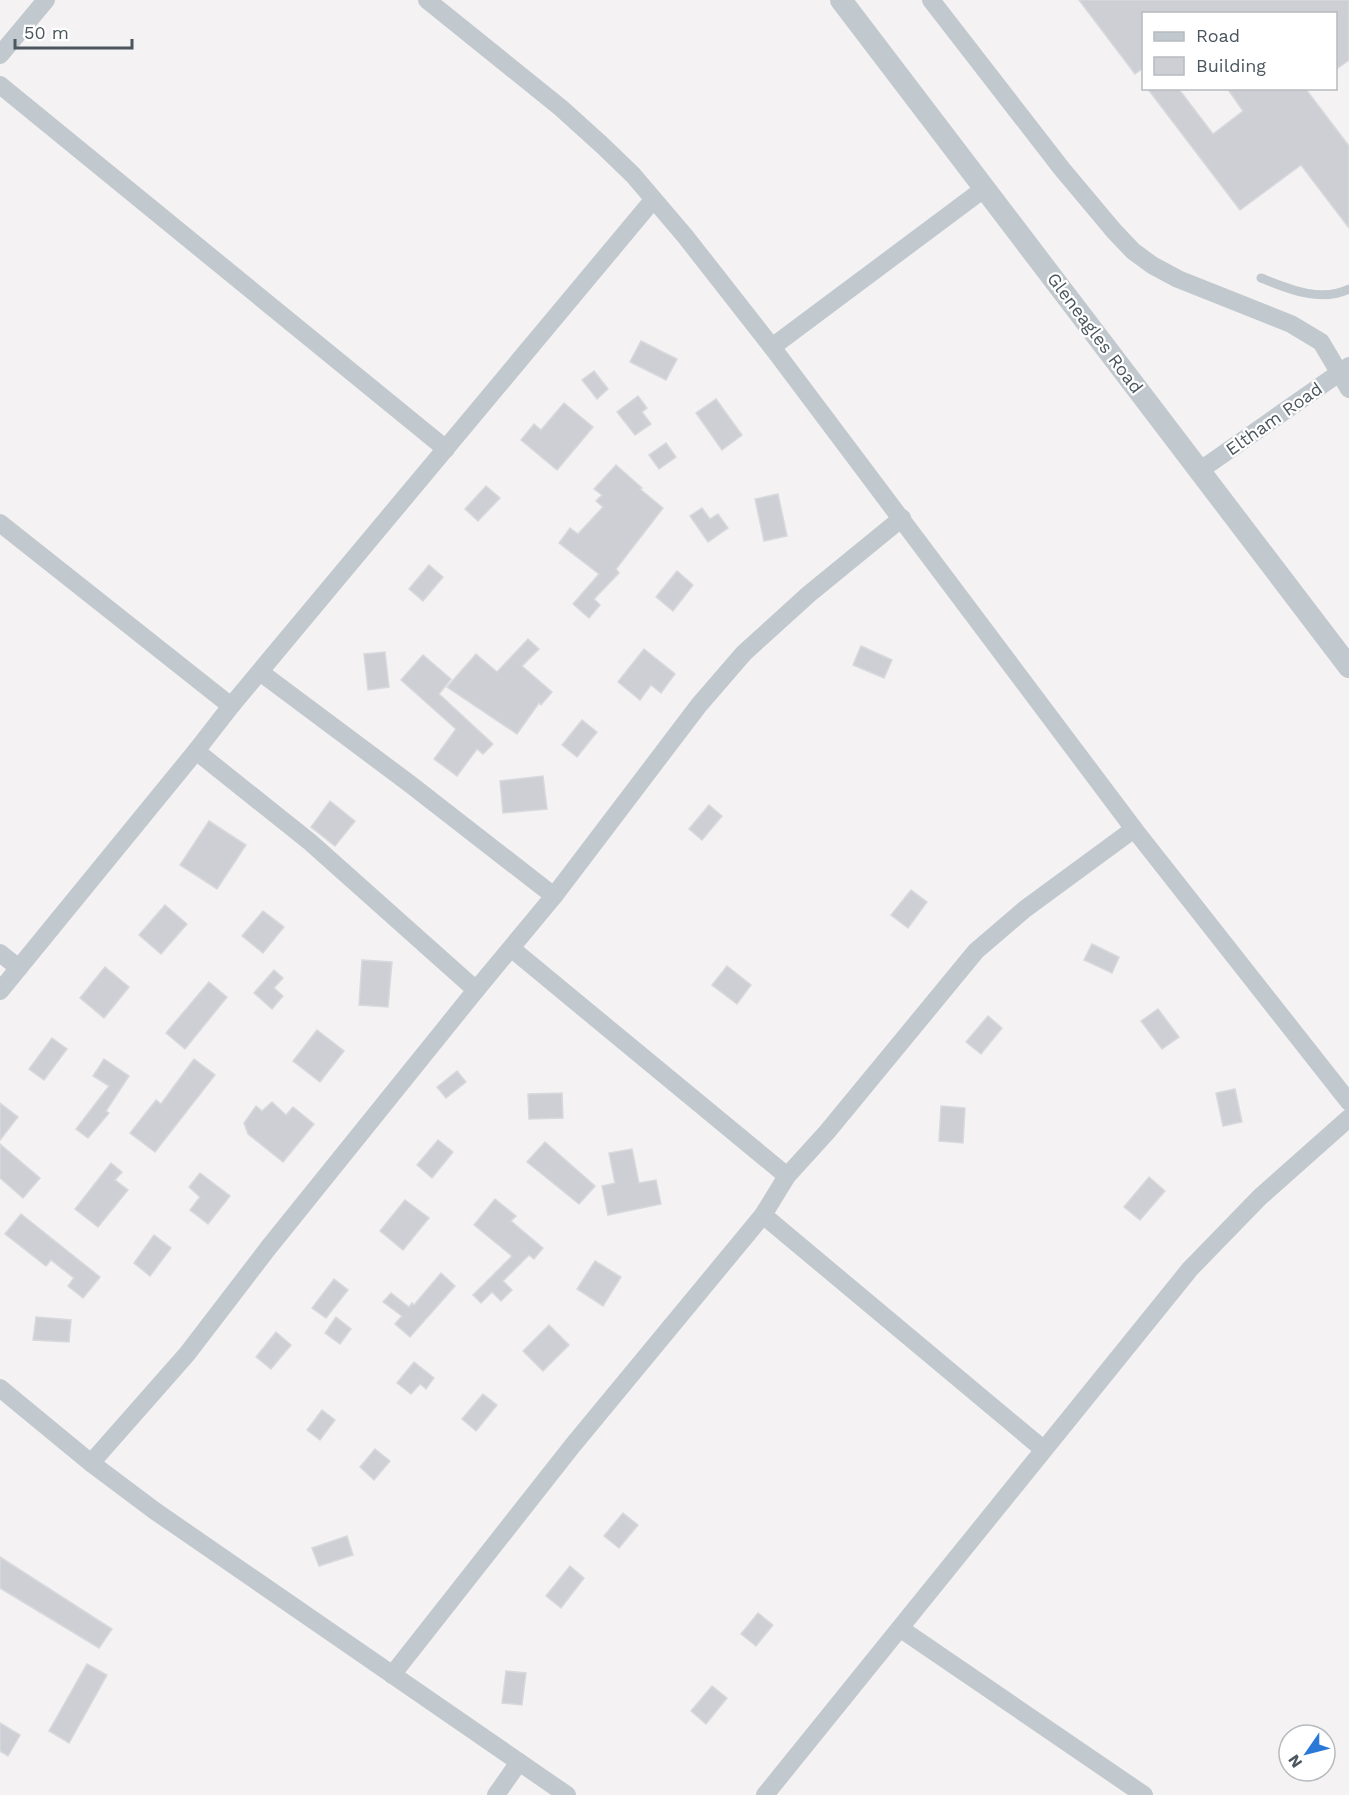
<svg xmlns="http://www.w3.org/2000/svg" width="1349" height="1795" viewBox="0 0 1349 1795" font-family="'Work Sans',sans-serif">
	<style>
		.building { fill: #cdcfd4; stroke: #d7d9dd; stroke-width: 1.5 }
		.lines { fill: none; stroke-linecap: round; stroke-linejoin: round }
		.service { stroke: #c1c9cf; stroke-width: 9 }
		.minor { stroke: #c1c9cf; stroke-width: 18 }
		.tertiary { stroke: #c1c9cf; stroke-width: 22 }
		.labels { text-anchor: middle; stroke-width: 4.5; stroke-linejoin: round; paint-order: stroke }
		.street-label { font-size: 18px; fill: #4b565e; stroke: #fff }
	</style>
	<rect width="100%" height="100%" fill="#f4f2f2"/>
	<g class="building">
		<polygon points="1079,0 1349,0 1349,60 1335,70 1335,14 1143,14 1143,68 1135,74"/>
		<polygon points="1147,88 1178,88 1213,134 1243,111 1227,88 1305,88 1349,146 1349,228 1301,165 1240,210"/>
		<polygon points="641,341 677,359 666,380 630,362"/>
		<polygon points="594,371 608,389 597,399 582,380"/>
		<polygon points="638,396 647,408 642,412 651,424 635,435 617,412"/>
		<polygon points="716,399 742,435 722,450 696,413"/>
		<polygon points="564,403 593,427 557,470 521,440 534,424 541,430"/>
		<polygon points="666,443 676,457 659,469 649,455"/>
		<polygon points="616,465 642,488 640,489 663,508 616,569 619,573 594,599 600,605 589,618 573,604 599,574 559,543 570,528 578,534 603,507 596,501 602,495 594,489"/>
		<polygon points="486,486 500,498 478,521 465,509"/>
		<polygon points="778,494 787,536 764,541 755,499"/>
		<polygon points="702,508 710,519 718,514 728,528 708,542 690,516"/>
		<polygon points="429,565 443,577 423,601 409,589"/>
		<polygon points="677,571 693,585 673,611 656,597"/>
		<polygon points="528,639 539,649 522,666 552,692 541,705 539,703 517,734 447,687 476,654 497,672"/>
		<polygon points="861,646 892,660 884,678 853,665"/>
		<polygon points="644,649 675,674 661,693 651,685 640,700 618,682"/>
		<polygon points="385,652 389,687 368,690 364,654"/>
		<polygon points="423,655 451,679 439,694 493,744 483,754 477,749 457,776 434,759 456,729 401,680"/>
		<polygon points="582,720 597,732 577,757 562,745"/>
		<polygon points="543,776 547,809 503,813 500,781"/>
		<polygon points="330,801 355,821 335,846 311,827"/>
		<polygon points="709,805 722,816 702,840 689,829"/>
		<polygon points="209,821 246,845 217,889 180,865"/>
		<polygon points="911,890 927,902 908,928 891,915"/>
		<polygon points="165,905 187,924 161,954 139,935"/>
		<polygon points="263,911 284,927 263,953 242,936"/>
		<polygon points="1092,944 1119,957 1112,973 1084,960"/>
		<polygon points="362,960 392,962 388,1007 359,1005"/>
		<polygon points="727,966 751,985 737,1004 712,985"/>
		<polygon points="105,967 129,987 104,1018 80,998"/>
		<polygon points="274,970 283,978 274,988 283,996 272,1009 254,993"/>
		<polygon points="209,982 227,997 185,1049 166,1033"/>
		<polygon points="1158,1009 1179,1037 1162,1049 1141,1021"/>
		<polygon points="988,1016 1002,1028 981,1054 966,1042"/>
		<polygon points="317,1030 344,1051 320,1082 293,1061"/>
		<polygon points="52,1038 67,1049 44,1080 29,1069"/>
		<polygon points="104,1059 129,1076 106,1111 109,1113 88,1138 76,1129 109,1086 93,1076"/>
		<polygon points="194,1059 215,1075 155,1152 130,1133 156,1100 161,1104"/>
		<polygon points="457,1071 466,1082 446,1098 437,1087"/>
		<polygon points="1235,1089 1242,1122 1223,1126 1216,1093"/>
		<polygon points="562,1093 563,1118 529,1119 528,1094"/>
		<polygon points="272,1102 286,1115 293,1107 314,1124 283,1162 248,1134 244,1123 256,1106 262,1111"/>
		<polygon points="0,1103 18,1117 0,1140"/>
		<polygon points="941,1106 965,1108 963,1143 939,1141"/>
		<polygon points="438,1140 453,1152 432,1178 417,1165"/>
		<polygon points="545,1142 595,1186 579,1204 527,1162"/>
		<polygon points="0,1144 40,1178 23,1198 0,1178"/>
		<polygon points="632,1149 639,1183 656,1180 661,1204 608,1215 602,1186 615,1183 609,1153"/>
		<polygon points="111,1163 122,1172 115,1180 128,1190 98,1227 75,1209"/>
		<polygon points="200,1173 230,1196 208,1224 190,1210 200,1197 189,1187"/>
		<polygon points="1149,1177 1165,1191 1140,1220 1124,1207"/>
		<polygon points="495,1199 516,1216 511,1221 543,1248 534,1259 529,1255 503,1281 512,1290 501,1301 492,1292 481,1303 473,1295 512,1256 474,1225"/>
		<polygon points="405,1200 429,1218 403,1250 380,1231"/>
		<polygon points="21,1214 100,1277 83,1298 68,1286 74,1278 51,1260 46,1266 5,1234"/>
		<polygon points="154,1235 171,1248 150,1276 134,1263"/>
		<polygon points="595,1261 621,1277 603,1306 577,1289"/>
		<polygon points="441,1273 455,1286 410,1337 395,1324 402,1316 383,1302 391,1293 409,1307 412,1303 414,1305"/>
		<polygon points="334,1279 348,1290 326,1318 312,1308"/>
		<polygon points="36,1317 71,1320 69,1342 33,1340"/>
		<polygon points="336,1317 351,1329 340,1344 325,1333"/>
		<polygon points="549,1325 569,1345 543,1371 523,1351"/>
		<polygon points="276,1332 291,1345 271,1369 256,1357"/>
		<polygon points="414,1362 434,1378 426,1389 420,1384 411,1394 397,1383"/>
		<polygon points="483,1394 497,1405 476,1431 462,1419"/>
		<polygon points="322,1410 335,1420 320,1440 307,1430"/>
		<polygon points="375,1449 390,1461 374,1480 360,1467"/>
		<polygon points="623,1513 638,1525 619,1548 604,1536"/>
		<polygon points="347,1536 353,1555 319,1566 312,1548"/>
		<polygon points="0,1557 112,1629 99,1648 0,1588"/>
		<polygon points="570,1566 584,1578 561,1608 546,1596"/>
		<polygon points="758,1613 773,1625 756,1646 741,1634"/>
		<polygon points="87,1664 107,1675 69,1743 49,1731"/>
		<polygon points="506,1671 526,1673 522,1705 502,1703"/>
		<polygon points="712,1686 727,1698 706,1724 691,1711"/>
		<polygon points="0,1723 20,1735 8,1756 0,1751"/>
	</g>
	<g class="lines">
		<path class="service" d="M 1261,278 C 1289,289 1320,303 1349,289"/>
		<g class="minor">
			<polyline points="427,0 561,108 603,146 633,175 685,236 772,347 1134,829 1349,1102"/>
			<polyline points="931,0 1062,169 1114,231 1133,251 1152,265 1178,279 1291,324 1321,342 1349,389"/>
			<polyline points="0,55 46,0"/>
			<polyline points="0,85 446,449"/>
			<polyline points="772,347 985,188"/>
			<polyline points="1199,471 1349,366"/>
			<polyline points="0,523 231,706"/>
			<polyline points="260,672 410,784 554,896"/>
			<polyline points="196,751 310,842 476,990"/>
			<polyline points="512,949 787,1176"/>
			<polyline points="0,953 19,968"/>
			<polyline points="0,991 196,751 231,706 653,200"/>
			<polyline points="763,1215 1043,1449"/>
			<polyline points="0,1388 91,1463 155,1511 567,1795"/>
			<polyline points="91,1463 187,1354 269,1247 476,990 554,896 699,705 744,653 809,594 902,518"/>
			<polyline points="901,1629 1144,1795"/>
			<polyline points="392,1675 573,1445 763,1215 787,1176 827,1132 976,951 1025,909 1134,829"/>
			<polyline points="496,1795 519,1762"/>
			<polyline points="765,1795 1190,1269 1260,1197 1349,1118"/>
		</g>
		<polyline class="tertiary" points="841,0 1349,667"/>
	</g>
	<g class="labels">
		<g class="street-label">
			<text transform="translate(1095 333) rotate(53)" y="6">Gleneagles Road</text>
			<text transform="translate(1274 419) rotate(-35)" y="6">Eltham Road</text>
		</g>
	</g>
	<rect x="1142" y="12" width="195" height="78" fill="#ffffff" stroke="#b7bbbf" stroke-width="1.5"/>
	<rect x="1154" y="32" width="30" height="9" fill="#c1c9cf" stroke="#b7bbbf" stroke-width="1.5"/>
	<text x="1196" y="42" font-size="18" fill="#4b565e">Road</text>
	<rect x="1154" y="57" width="30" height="18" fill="#cdcfd4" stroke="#b7bbbf" stroke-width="1.5"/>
	<text x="1196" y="72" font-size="18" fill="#4b565e">Building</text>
	<g transform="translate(1307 1753) rotate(235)"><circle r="28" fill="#ffffff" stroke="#b7bbbf" stroke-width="1.5"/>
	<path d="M0-4.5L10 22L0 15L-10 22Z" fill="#2a78d7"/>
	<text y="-9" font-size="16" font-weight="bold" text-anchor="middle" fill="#4b565e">N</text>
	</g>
	<path d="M15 39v9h117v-9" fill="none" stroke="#4b565e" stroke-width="3"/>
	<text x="24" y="39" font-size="18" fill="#4b565e" stroke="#ffffff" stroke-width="4.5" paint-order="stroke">50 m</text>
</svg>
